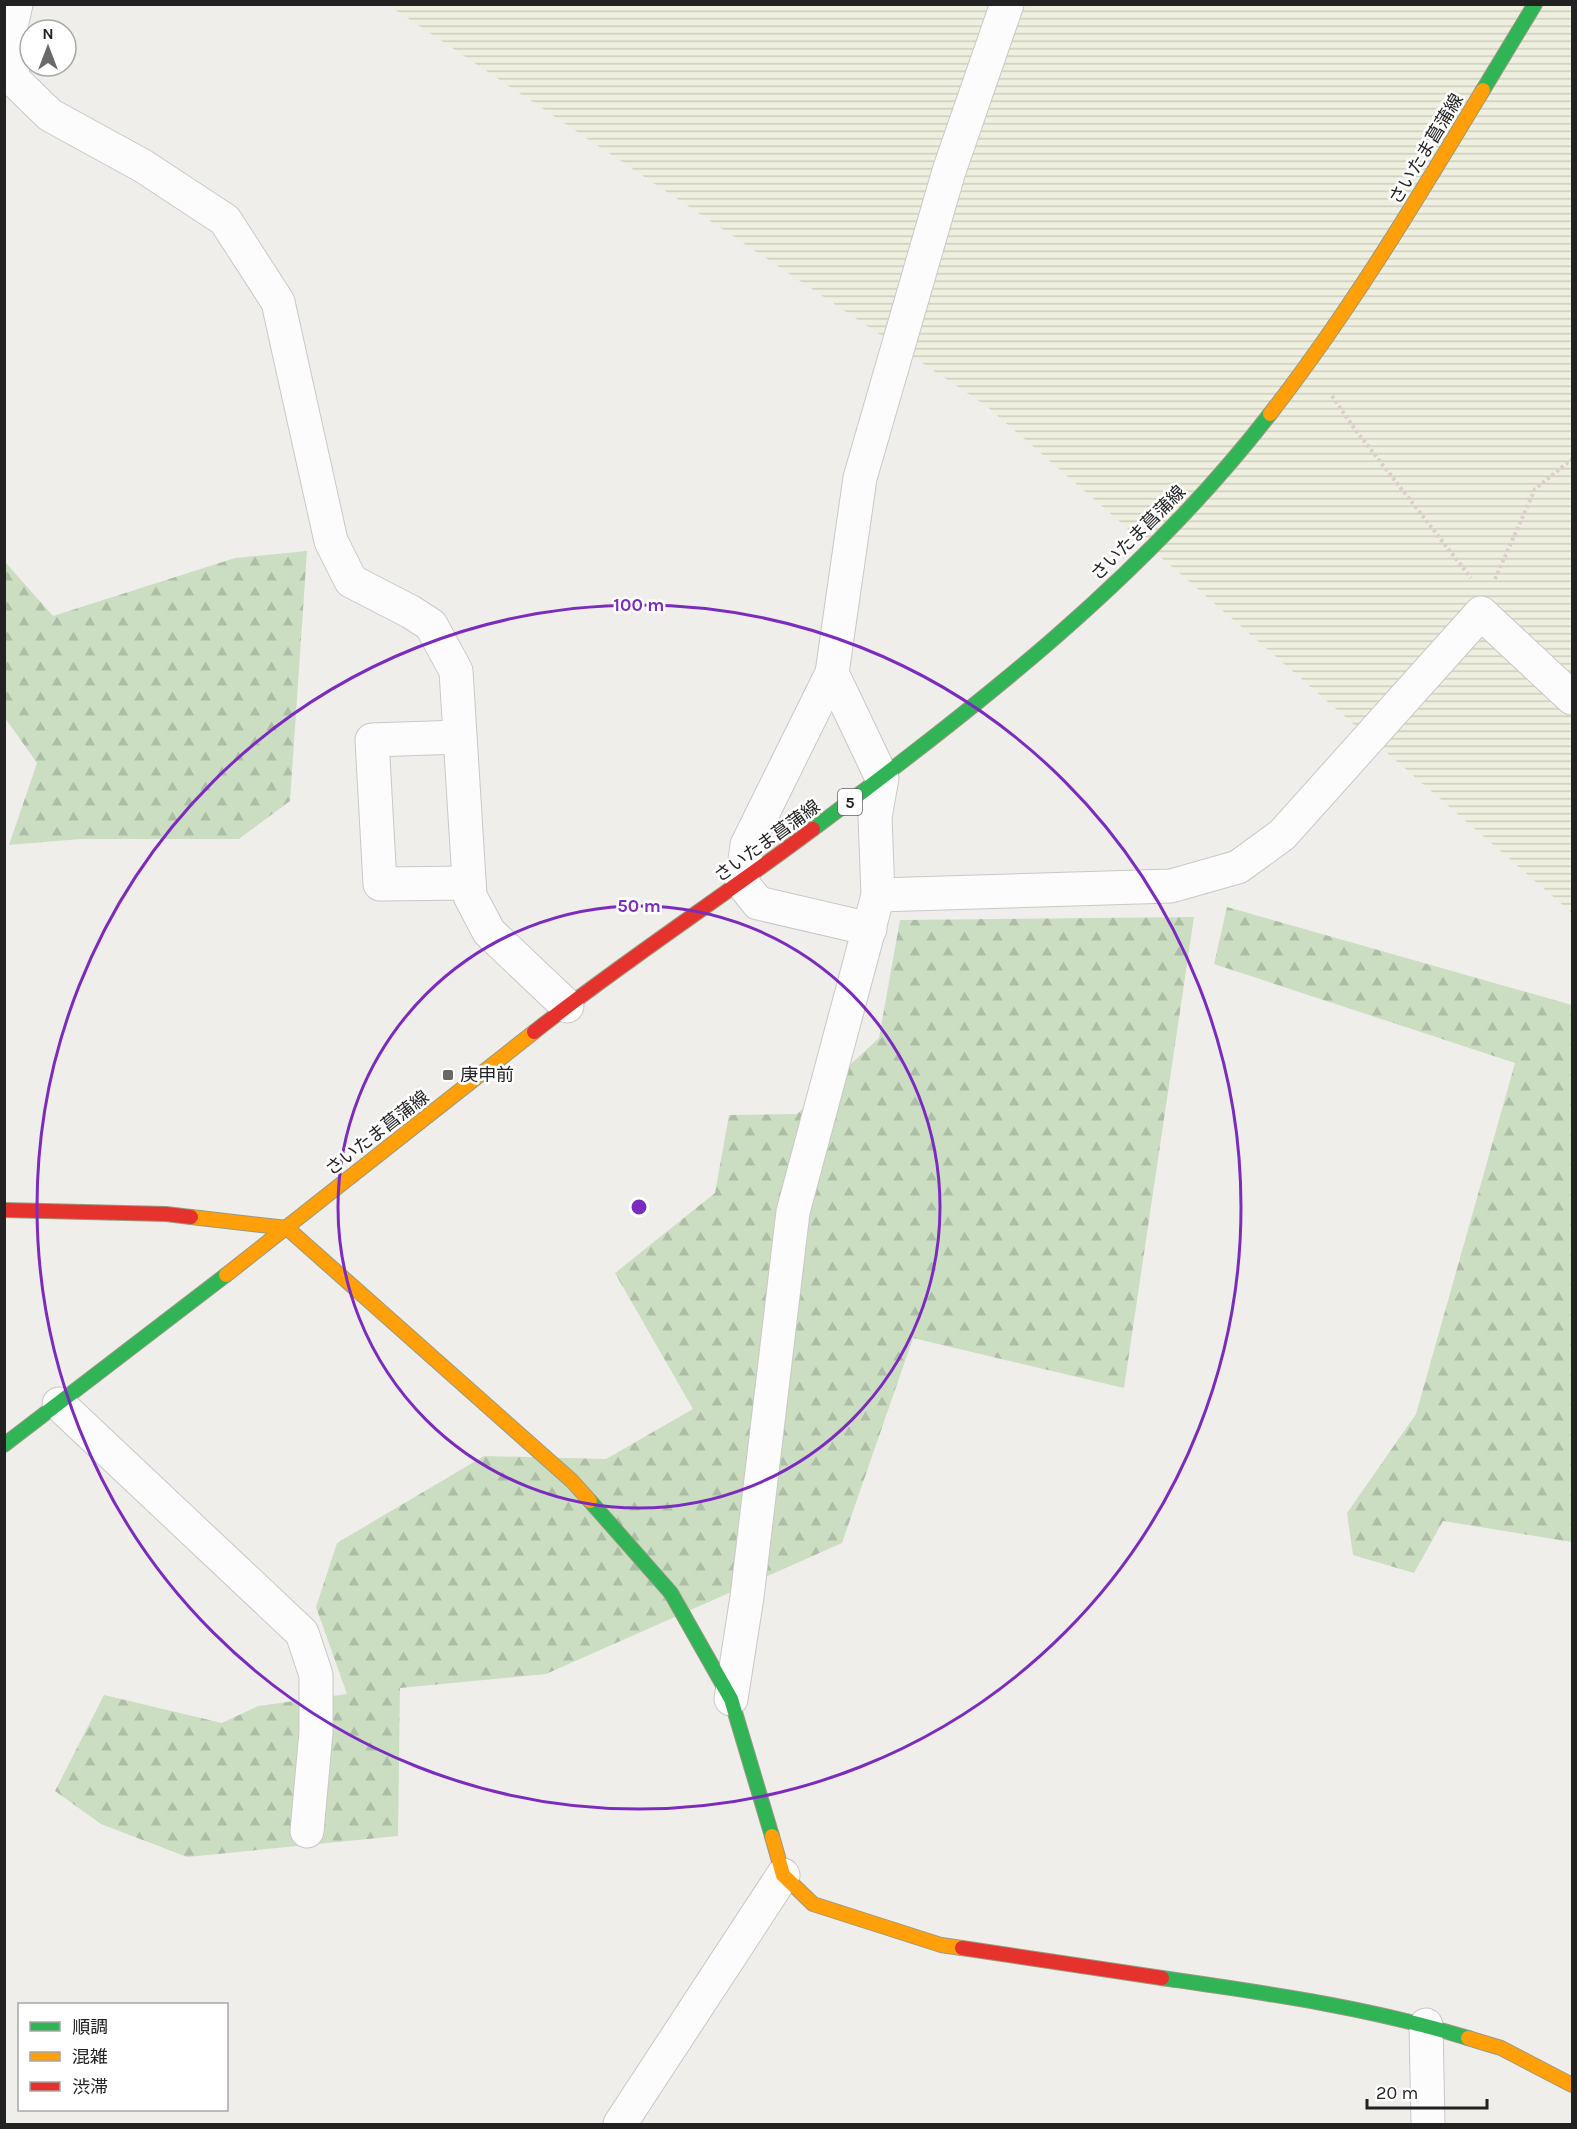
<svg xmlns="http://www.w3.org/2000/svg" width="1577" height="2129" viewBox="0 0 1577 2129" font-family="Karla,'Noto Sans JP',sans-serif">
	<style>
		.farmland { fill: url(#farmland-rules) }
		.forest { fill: url(#forest-firs) }
		.lines { fill: none; stroke-linecap: round; stroke-linejoin: round }
		.street-casing { stroke: #c9c8c7; stroke-width: 35 }
		.fast-casing { stroke: #999a82; stroke-width: 16 }
		.slow-casing { stroke: #999a82; stroke-width: 16 }
		.jam-casing { stroke: #999a82; stroke-width: 16 }
		.path { stroke: #dccecd; stroke-width: 4; stroke-dasharray: 3 3; stroke-linecap: butt }
		.street { stroke: #fdfcfc; stroke-width: 33 }
		.fast { stroke: #30b455; stroke-width: 14 }
		.slow { stroke: #ff9f0a; stroke-width: 14 }
		.jam { stroke: #e5322d; stroke-width: 14 }
		.ring { fill: none; stroke: #7b2cbf; stroke-width: 3 }
		.poi-dot { fill: #6a6968; stroke: #fff; stroke-width: 2 }
		.labels { text-anchor: middle; stroke-width: 5; stroke-linejoin: round; paint-order: stroke }
		.shield { fill: #fff; stroke: #646464; stroke-width: 1.5 }
		.shield-label { font-size: 16px; font-weight: bold; fill: #222 }
		.street-label { font-size: 18px; fill: #222; stroke: #fff }
		.poi-label { font-size: 18px; fill: #222; stroke: #fff; text-anchor: start }
		.centre { fill: #7b2cbf; stroke: #fff; stroke-width: 3 }
		.ring-label { font-size: 18px; text-anchor: middle; font-weight: bold; fill: #7b2cbf; stroke: #fff; stroke-width: 5; stroke-linejoin: round; paint-order: stroke }
	</style>
	<defs>
		<pattern id="farmland-rules" width="6" height="5" patternUnits="userSpaceOnUse" patternTransform="scale(1.5)"><rect width="6" height="5" fill="#efefdf"/><path d="M0 2.5h6" fill="none" stroke="#cdcdbf"/></pattern>
		<pattern id="forest-firs" width="22" height="20" patternUnits="userSpaceOnUse" patternTransform="scale(1.5)"><rect width="22" height="20" fill="#cbdec1"/><path d="M5 1l3.5 6h-7zM16 11l3.5 6h-7z" fill="#aebea6"/></pattern>
	</defs>
	<rect width="100%" height="100%" fill="#f0eeeb"/>
	<polygon class="farmland" points="388,5 1572,5 1572,913 985,405"/>
	<g class="forest">
		<polygon points="307,551 290,801 239,839 81,839 9,845 37,763 5,718 5,562 53,616 235,558"/>
		<polygon points="1227,907 1572,1005 1572,1542 1443,1521 1414,1573 1353,1555 1347,1513 1416,1414 1515,1063 1214,964"/>
		<polygon points="1194,917 1124,1388 913,1338 842,1543 546,1674 400,1688 398,1836 187,1857 101,1824 55,1791 104,1695 222,1723 258,1706 347,1694 316,1607 337,1543 484,1456 606,1459 693,1409 615,1273 715,1193 729,1115 797,1114 879,1038 900,920"/>
	</g>
	<g class="lines">
		<defs>
			<g id="street">
				<polyline points="16,4 10,31 13,79 50,115 143,166 225,220 278,302 331,541 351,581 411,612 431,625 456,671 470,896 489,932 567,1006"/>
				<polyline points="460,737 372,740 380,884 469,883"/>
				<polyline points="878,895 1171,886 1238,867 1282,835 1481,613 1572,698"/>
				<polyline points="870,929 758,903 742,883 747,845 832,673 860,478 949,171 1007,4"/>
				<polyline points="59,1404 302,1633 316,1675 316,1732 307,1831"/>
				<polyline points="731,1699 747,1597 793,1212 878,895 875,817 882,778 832,673"/>
				<polyline points="1426,2025 1428,2124"/>
				<polyline points="620,2124 783,1875"/>
			</g>
			<g id="fast">
				<polyline points="1483,90 1535,4"/>
				<path d="M 813,829 C 978,706 1144,577 1270,414"/>
				<polyline points="4,1445 226,1275"/>
				<polyline points="590,1501 671,1593 731,1699 772,1836"/>
				<path d="M 1162,1978 C 1265,1993 1368,2007 1468,2038"/>
			</g>
			<g id="slow">
				<path d="M 1270,414 C 1350,311 1416,201 1483,90"/>
				<polyline points="191,1217 287,1228 572,1481 590,1501"/>
				<polyline points="226,1275 534,1032"/>
				<polyline points="772,1836 783,1875 813,1904 941,1945 962,1948"/>
				<polyline points="1468,2038 1501,2048 1572,2085"/>
			</g>
			<g id="jam">
				<path d="M 534,1032 C 624,961 721,898 813,829"/>
				<polyline points="4,1210 166,1214 191,1217"/>
				<polyline points="962,1948 1162,1978"/>
			</g>
		</defs>
		<use href="#street" class="street-casing"/>
		<use href="#fast" class="fast-casing"/>
		<use href="#slow" class="slow-casing"/>
		<use href="#jam" class="jam-casing"/>
		<g class="path">
			<polyline points="1332,396 1354,428 1471,578"/>
			<polyline points="1495,579 1535,489 1572,459"/>
		</g>
		<use href="#street" class="street"/>
		<use href="#fast" class="fast"/>
		<use href="#slow" class="slow"/>
		<use href="#jam" class="jam"/>
	</g>
	<g class="ring">
		<circle cx="639" cy="1207" r="301"/>
		<circle cx="639" cy="1207" r="602"/>
	</g>
	<rect class="poi-dot" x="442" y="1069" width="12" height="12" rx="3"/>
	<g class="labels">
		<rect class="shield" x="838" y="789" width="24" height="26" rx="4.5"/>
		<g class="shield-label">
			<text x="850" y="808">5</text>
		</g>
		<g class="street-label">
			<text transform="translate(1426 149) rotate(-59)" y="6">さいたま菖蒲線</text>
			<text transform="translate(1138 533) rotate(-45)" y="6">さいたま菖蒲線</text>
			<text transform="translate(767 841) rotate(-36)" y="6">さいたま菖蒲線</text>
			<text transform="translate(377 1133) rotate(-38)" y="6">さいたま菖蒲線</text>
		</g>
		<g class="poi-label">
			<text x="460" y="1081">庚申前</text>
		</g>
	</g>
	<circle cx="639" cy="1207" r="9" class="centre"/>
	<g class="ring-label">
		<text x="639" y="611">100 m</text>
		<text x="639" y="912">50 m</text>
	</g>
	<rect width="1577" height="2129" fill="none" stroke="#222222" stroke-width="12"/>
	<rect x="18" y="2003" width="210" height="108" fill="#ffffff" stroke="#a7a7a7" stroke-width="1.5"/>
	<rect x="30" y="2022" width="30" height="9" fill="#30b455" stroke="#a7a7a7" stroke-width="1.5"/>
	<text x="72" y="2033" font-size="18" fill="#222222">順調</text>
	<rect x="30" y="2052" width="30" height="9" fill="#ff9f0a" stroke="#a7a7a7" stroke-width="1.5"/>
	<text x="72" y="2063" font-size="18" fill="#222222">混雑</text>
	<rect x="30" y="2082" width="30" height="9" fill="#e5322d" stroke="#a7a7a7" stroke-width="1.5"/>
	<text x="72" y="2093" font-size="18" fill="#222222">渋滞</text>
	<g transform="translate(48 48)"><circle r="28" fill="#ffffff" stroke="#a7a7a7" stroke-width="1.5"/>
	<path d="M0-4.5L10 22L0 15L-10 22Z" fill="#6a6968"/>
	<text y="-9" font-size="16" font-weight="bold" text-anchor="middle" fill="#222222">N</text>
	</g>
	<path d="M1367 2099v9h120v-9" fill="none" stroke="#222222" stroke-width="3"/>
	<text x="1376" y="2099" font-size="18" fill="#222222" stroke="#ffffff" stroke-width="4.5" paint-order="stroke">20 m</text>
</svg>
